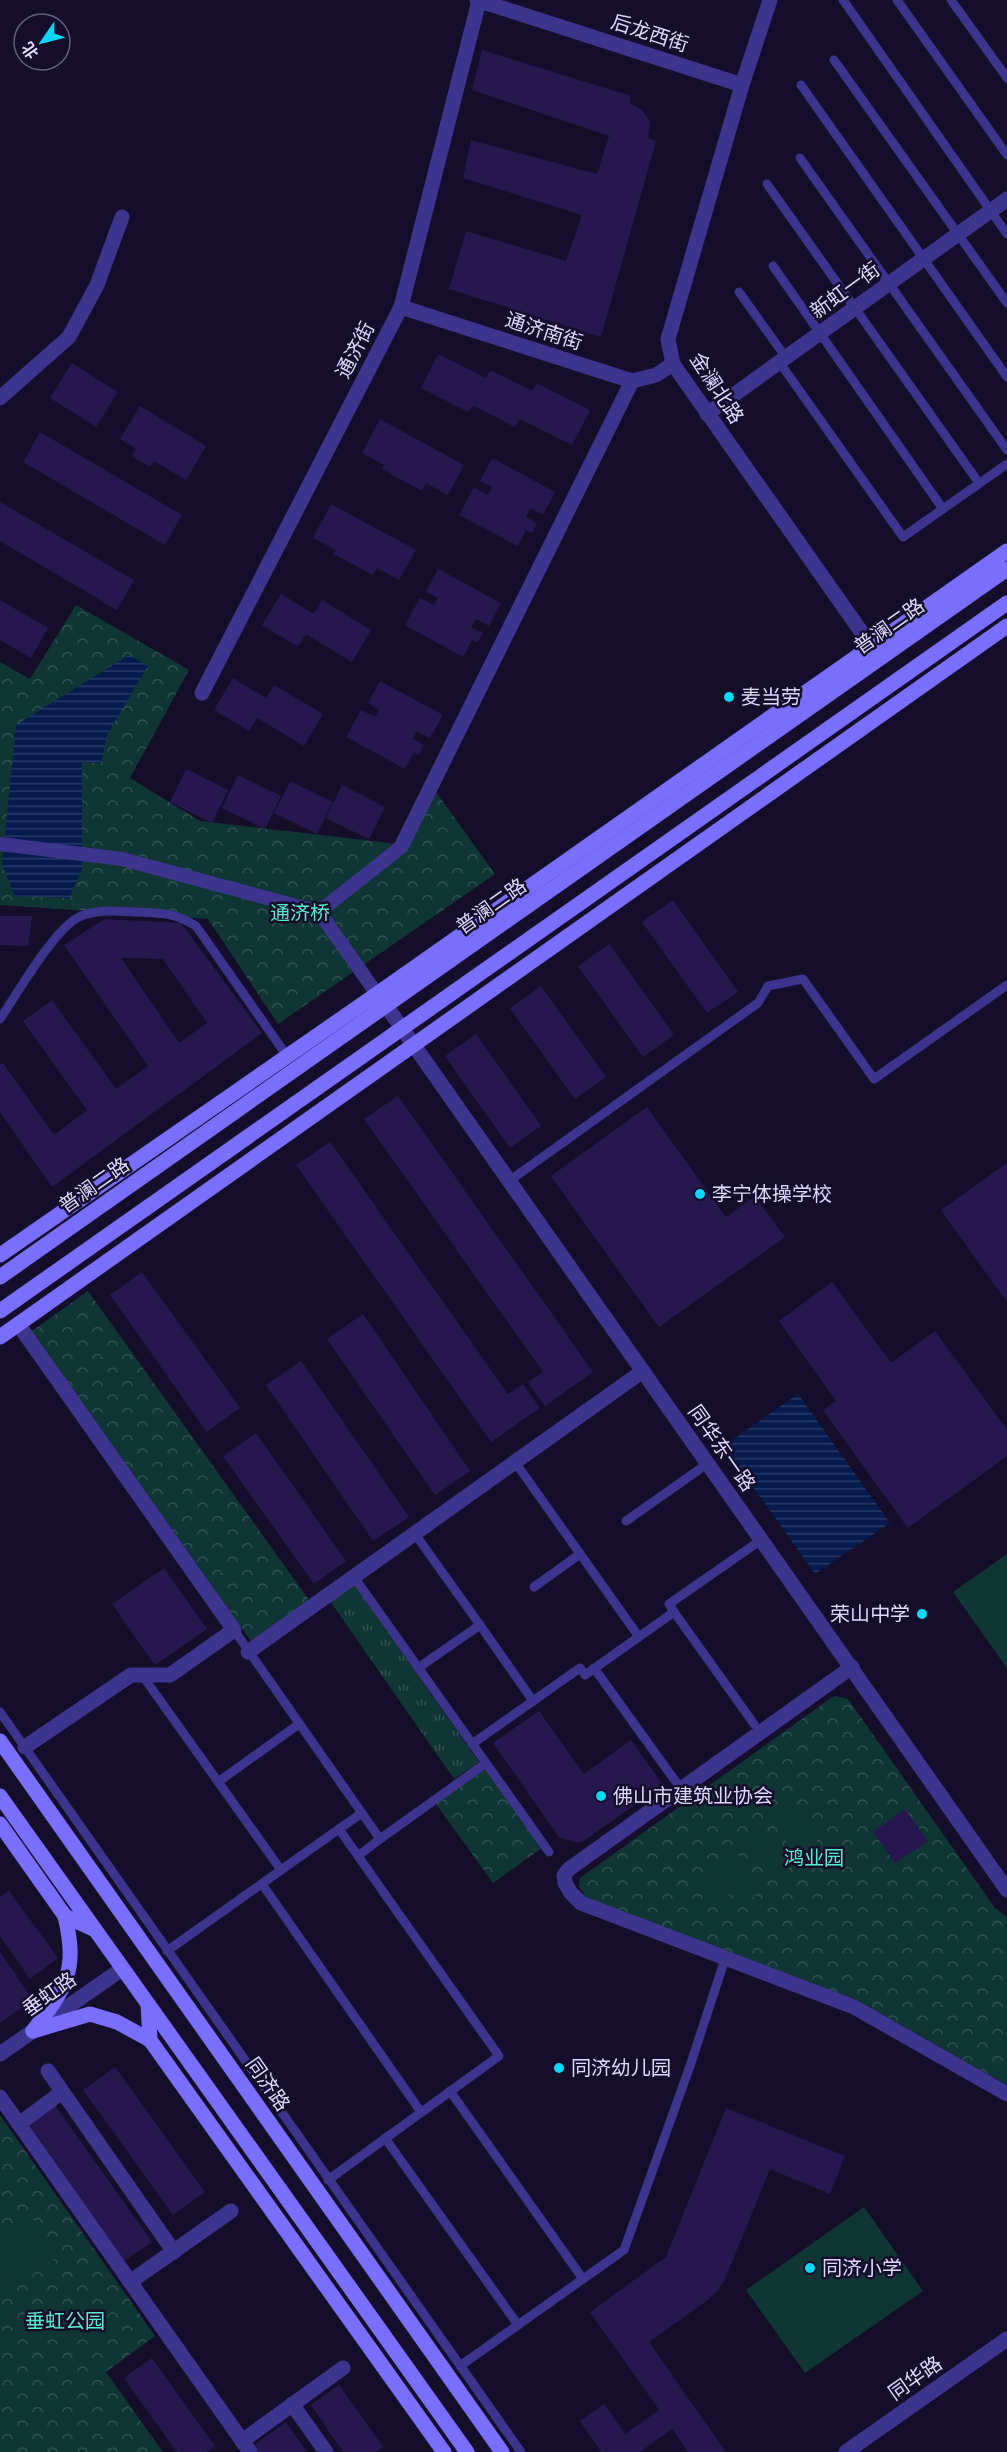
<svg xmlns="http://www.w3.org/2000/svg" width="1007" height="2452" viewBox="0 0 1007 2452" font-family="'Noto Sans','Noto Sans SC',sans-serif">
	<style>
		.grass { fill: url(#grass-tufts) }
		.forest { fill: url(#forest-crowns) }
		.pitch { fill: #103535 }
		.water { fill: url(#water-rules) }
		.building { fill: #26184e; fill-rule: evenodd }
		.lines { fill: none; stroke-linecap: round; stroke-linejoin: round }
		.service { stroke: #3d348e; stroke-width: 9 }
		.pedestrian { stroke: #3d348e; stroke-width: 14 }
		.minor { stroke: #3d348e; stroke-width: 15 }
		.tertiary { stroke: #3d348e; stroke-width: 15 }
		.secondary { stroke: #7a6eff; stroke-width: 15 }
		.poi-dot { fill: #03d8ff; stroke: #140e2b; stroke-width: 2 }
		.labels { text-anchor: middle; stroke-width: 5; stroke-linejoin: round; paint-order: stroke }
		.street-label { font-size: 20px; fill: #ded7ff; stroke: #140e2b }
		.poi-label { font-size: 20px; fill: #ded7ff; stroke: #140e2b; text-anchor: start }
		.park-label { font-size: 20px; fill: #56eccf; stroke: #140e2b }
	</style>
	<defs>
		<pattern id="grass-tufts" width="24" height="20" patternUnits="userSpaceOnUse" patternTransform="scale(1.5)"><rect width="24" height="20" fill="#103535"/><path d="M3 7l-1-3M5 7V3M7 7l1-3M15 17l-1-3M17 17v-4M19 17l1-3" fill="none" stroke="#325253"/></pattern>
		<pattern id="forest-crowns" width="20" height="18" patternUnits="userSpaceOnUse" patternTransform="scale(1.5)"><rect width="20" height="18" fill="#103535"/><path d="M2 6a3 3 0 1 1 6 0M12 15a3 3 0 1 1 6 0" fill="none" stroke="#325253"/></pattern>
		<pattern id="water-rules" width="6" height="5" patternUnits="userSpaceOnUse" patternTransform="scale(1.5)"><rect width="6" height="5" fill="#051b4d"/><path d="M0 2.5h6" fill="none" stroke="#293b68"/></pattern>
	</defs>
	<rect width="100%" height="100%" fill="#140e2b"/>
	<polygon class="grass" points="354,1584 479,1762 454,1779 330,1601"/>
	<g class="forest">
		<polygon points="76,605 189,670 130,778 200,821 407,845 436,792 495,874 278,1024 208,919 0,905 0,662 30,679"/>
		<polygon points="88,1291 309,1600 251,1641 32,1331"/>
		<polygon points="834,1696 848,1699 995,1908 1007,1917 1007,2085 857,2000 620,1913 586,1897 579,1887 580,1878"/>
		<polygon points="485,1768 543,1847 493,1883 436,1804"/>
		<polygon points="0,2115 155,2336 106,2372 163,2452 0,2452"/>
	</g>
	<g class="pitch">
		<polygon points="1007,1554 1007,1668 953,1592"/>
		<polygon points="789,1807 819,1843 800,1858 771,1822"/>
		<polygon points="763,1826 794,1864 773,1881 743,1843"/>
		<polygon points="735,1852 765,1887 745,1904 715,1868"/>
		<polygon points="709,1872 740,1908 727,1918 698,1882"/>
		<polygon points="864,2207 923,2291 805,2373 746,2290"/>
		<polygon points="32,2218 59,2255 9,2291 0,2279 0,2241"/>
	</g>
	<g class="water">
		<polygon points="129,655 148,666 107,735 101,763 82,762 82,869 69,898 15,896 2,865 16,725"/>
		<polygon points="798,1394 890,1523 815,1574 724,1446"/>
	</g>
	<g class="building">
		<polygon points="482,50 631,96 630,103 642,110 650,122 648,138 656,141 601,337 449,289 466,231 566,261 582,215 463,178 471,140 597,174 609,136 472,90"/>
		<polygon points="438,354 486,378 490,370 532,391 537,383 590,410 572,445 520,419 515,427 474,406 468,412 421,388"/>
		<polygon points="72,363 118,392 96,427 50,398"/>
		<polygon points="140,406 206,446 186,480 154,461 150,467 132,456 136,449 120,439"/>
		<polygon points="380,419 464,465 448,495 426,483 422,491 382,469 384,465 362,453"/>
		<polygon points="40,432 182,515 165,545 23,462"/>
		<polygon points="492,458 555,492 543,515 530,508 526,517 537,523 532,533 526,530 518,546 459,515 474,487 488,495 492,487 480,481"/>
		<polygon points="0,502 134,580 117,610 0,541"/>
		<polygon points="331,504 416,550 399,580 377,568 373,575 333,554 336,550 313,538"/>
		<polygon points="438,569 501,603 489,626 476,619 471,627 483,633 477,643 472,640 463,657 405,625 420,598 434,605 438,598 426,592"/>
		<polygon points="281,594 314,614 322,600 371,630 352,662 306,634 298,647 262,625"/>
		<polygon points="0,600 48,628 31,658 0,640"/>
		<polygon points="233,678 266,698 274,685 323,714 304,746 257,718 249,731 214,710"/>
		<polygon points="380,681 443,715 430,738 417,731 413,739 424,745 419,755 414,752 405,769 346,737 361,710 375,717 379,710 368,703"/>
		<polygon points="186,769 228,790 212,823 170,802"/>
		<polygon points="238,775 281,796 265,829 222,808"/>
		<polygon points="290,781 333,802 317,834 274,813"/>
		<polygon points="342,785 385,807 369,839 326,818"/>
		<polygon points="673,900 738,992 707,1013 642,922"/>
		<polygon points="0,916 32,916 28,946 0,945"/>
		<path d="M 105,919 L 181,923 L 262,1033 L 52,1187 L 0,1112 L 0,1065 L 3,1063 L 54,1135 L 87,1110 L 23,1021 L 52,1000 L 116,1089 L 148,1066 L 64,945 ZM 121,958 L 163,959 L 207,1023 L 179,1043 Z"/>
		<polygon points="609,944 674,1035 643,1057 578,966"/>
		<polygon points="541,986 606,1077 575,1099 510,1008"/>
		<polygon points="476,1034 541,1126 510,1148 445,1056"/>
		<polygon points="398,1096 593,1372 545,1406 528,1382 543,1372 364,1119"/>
		<polygon points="647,1107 726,1217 755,1196 785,1237 659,1327 551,1176"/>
		<polygon points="330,1142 508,1394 523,1384 540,1408 491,1442 296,1165"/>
		<polygon points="1007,1163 1007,1302 941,1210"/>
		<polygon points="142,1272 240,1408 207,1432 110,1295"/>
		<polygon points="832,1282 891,1363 935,1331 1007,1430 1007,1456 908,1528 823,1410 836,1401 779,1321"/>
		<polygon points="363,1314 470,1471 435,1495 327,1339"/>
		<polygon points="301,1361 409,1517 373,1541 266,1385"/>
		<polygon points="256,1433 346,1561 314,1584 223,1456"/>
		<polygon points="164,1568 207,1629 155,1665 112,1604"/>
		<polygon points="539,1711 584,1774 631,1740 663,1785 585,1840 577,1843 559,1837 493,1743"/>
		<polygon points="905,1809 928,1841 895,1863 873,1832"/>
		<polygon points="9,1891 58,1958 30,1979 0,1936 0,1897"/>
		<polygon points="0,1952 33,2000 0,2023"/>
		<polygon points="115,2067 205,2192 173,2215 83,2090"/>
		<polygon points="55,2105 152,2242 124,2261 29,2124"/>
		<polygon points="726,2108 845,2156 830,2194 770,2169 725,2279 718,2290 709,2299 649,2342 726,2452 688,2452 672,2429 640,2452 601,2452 580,2421 604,2404 625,2434 659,2410 590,2312 666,2257"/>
		<polygon points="152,2358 215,2446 206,2452 177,2452 124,2378"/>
		<polygon points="339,2385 383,2447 376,2452 343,2452 311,2405"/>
		<polygon points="286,2422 307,2452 259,2452 254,2445"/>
	</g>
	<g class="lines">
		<g class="service">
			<polyline points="843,0 1007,234"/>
			<polyline points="897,0 1007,155"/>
			<polyline points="951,0 1007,78"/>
			<polyline points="834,60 1007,303"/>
			<polyline points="801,85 1007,377"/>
			<polyline points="800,158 1007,450"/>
			<polyline points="767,184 979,483"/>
			<polyline points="773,266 943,509"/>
			<polyline points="739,292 787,359"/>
			<polyline points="780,363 903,537 1007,464"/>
			<path d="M 0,1019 C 17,994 54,929 79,917 C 96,909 116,911 134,912 C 161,913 173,912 196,926 L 287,1056"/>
			<polyline points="509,1181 758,1003 768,986 803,979 874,1079 1007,985"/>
			<polyline points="515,1462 639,1637"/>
			<polyline points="626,1521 707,1464"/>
			<polyline points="415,1534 480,1625"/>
			<polyline points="534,1587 580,1554"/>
			<polyline points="674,1612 754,1724"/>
			<polyline points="234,1630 380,1839 486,1763 354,1577"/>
			<polyline points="418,1668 480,1625 533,1701 580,1668 585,1675 674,1612 669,1604 761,1540"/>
			<polyline points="594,1668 681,1789"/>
			<polyline points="142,1675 281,1870 167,1951"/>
			<polyline points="0,1712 521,2452"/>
			<polyline points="472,1744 533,1701"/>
			<polyline points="486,1763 549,1852"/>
			<polyline points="218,1782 299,1724"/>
			<polyline points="339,1829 362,1813"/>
			<polyline points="281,1870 339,1829 358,1856"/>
			<polyline points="262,1884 421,2112"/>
			<polyline points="450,2091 583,2279"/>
			<polyline points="385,2138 518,2325"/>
			<polyline points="328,2180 499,2056 358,1856 380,1839"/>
			<polyline points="460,2366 624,2250 690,2066 725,1959"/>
		</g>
		<g class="pedestrian">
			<polyline points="0,844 122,859 319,912 377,994"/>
			<polyline points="319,912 401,847"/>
		</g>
		<g class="minor">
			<polyline points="401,307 632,381 656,375 673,364"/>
			<polyline points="0,398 69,337 97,285 122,217"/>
			<polyline points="707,414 1007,199"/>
			<polyline points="202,693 401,307 479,1"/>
			<polyline points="401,847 632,381"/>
			<polyline points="18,1324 234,1630 170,1675 131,1675 25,1747"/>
			<polyline points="248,1652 643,1371"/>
			<polyline points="852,1667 569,1869 564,1875 565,1883 571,1893 581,1903 854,2007 1007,2094"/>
			<polyline points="48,2071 174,2252"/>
			<polyline points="0,2097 250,2452"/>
			<polyline points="19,2124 62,2092"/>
			<polyline points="130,2282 231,2211"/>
			<polyline points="292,2404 326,2452"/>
			<polyline points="242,2441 343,2368"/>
		</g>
		<g class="tertiary">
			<polyline points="477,0 742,85"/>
			<polyline points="770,0 742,85 668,339 673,364 879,657"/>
			<polyline points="380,997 1007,1890"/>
			<polyline points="0,2054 122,1969"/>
			<polyline points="846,2452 1007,2339"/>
		</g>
		<g class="secondary">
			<polyline points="0,1255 377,994 1007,551"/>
			<polyline points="0,1277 1007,569"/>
			<polyline points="0,1311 1007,603"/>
			<polyline points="0,1337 1007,626"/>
			<polyline points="0,1741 502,2452"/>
			<polyline points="0,1796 467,2452"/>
			<polyline points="0,1824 65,1916 93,1929"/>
			<polyline points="148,2005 150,2040 444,2452"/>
			<path d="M 33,2031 C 66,1987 78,1972 65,1916"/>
			<polyline points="33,2031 90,2014 117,2022 150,2040"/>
		</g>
	</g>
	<g class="poi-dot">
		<circle cx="729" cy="697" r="6"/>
		<circle cx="700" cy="1194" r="6"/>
		<circle cx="922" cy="1614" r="6"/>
		<circle cx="601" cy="1796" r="6"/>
		<circle cx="559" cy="2068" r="6"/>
		<circle cx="810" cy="2268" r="6"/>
	</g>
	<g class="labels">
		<g class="street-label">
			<text transform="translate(650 33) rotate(18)" y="7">后龙西街</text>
			<text transform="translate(845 290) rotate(-36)" y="7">新虹一街</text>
			<text transform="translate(544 331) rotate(18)" y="7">通济南街</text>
			<text transform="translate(355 350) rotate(-63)" y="7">通济街</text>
			<text transform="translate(717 388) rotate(57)" y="7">金澜北路</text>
			<text transform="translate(889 626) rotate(-35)" y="7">普澜二路</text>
			<text transform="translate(491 906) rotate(-35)" y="7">普澜二路</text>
			<text transform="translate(94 1185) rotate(-35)" y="7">普澜二路</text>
			<text transform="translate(722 1448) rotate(55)" y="7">同华东一路</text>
			<text transform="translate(49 1994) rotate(-35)" y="7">垂虹路</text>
			<text transform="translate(268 2084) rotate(55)" y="7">同济路</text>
			<text transform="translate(915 2378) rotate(-35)" y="7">同华路</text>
		</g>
		<g class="poi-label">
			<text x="741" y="704">麦当劳</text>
			<text x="712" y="1201">李宁体操学校</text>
			<text x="910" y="1621" text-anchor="end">荣山中学</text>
			<text x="613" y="1803">佛山市建筑业协会</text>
			<text x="571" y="2075">同济幼儿园</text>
			<text x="822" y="2275">同济小学</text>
		</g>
		<g class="park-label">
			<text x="300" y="920">通济桥</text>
			<text x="814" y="1865">鸿业园</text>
			<text x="65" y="2328">垂虹公园</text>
		</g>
	</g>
	<g transform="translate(42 42) rotate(235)"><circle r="28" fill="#140e2b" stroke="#655e80" stroke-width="1.5"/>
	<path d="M0-4.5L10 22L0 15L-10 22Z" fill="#03d8ff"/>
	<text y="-9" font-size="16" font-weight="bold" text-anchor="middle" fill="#ded7ff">北</text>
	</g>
</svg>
